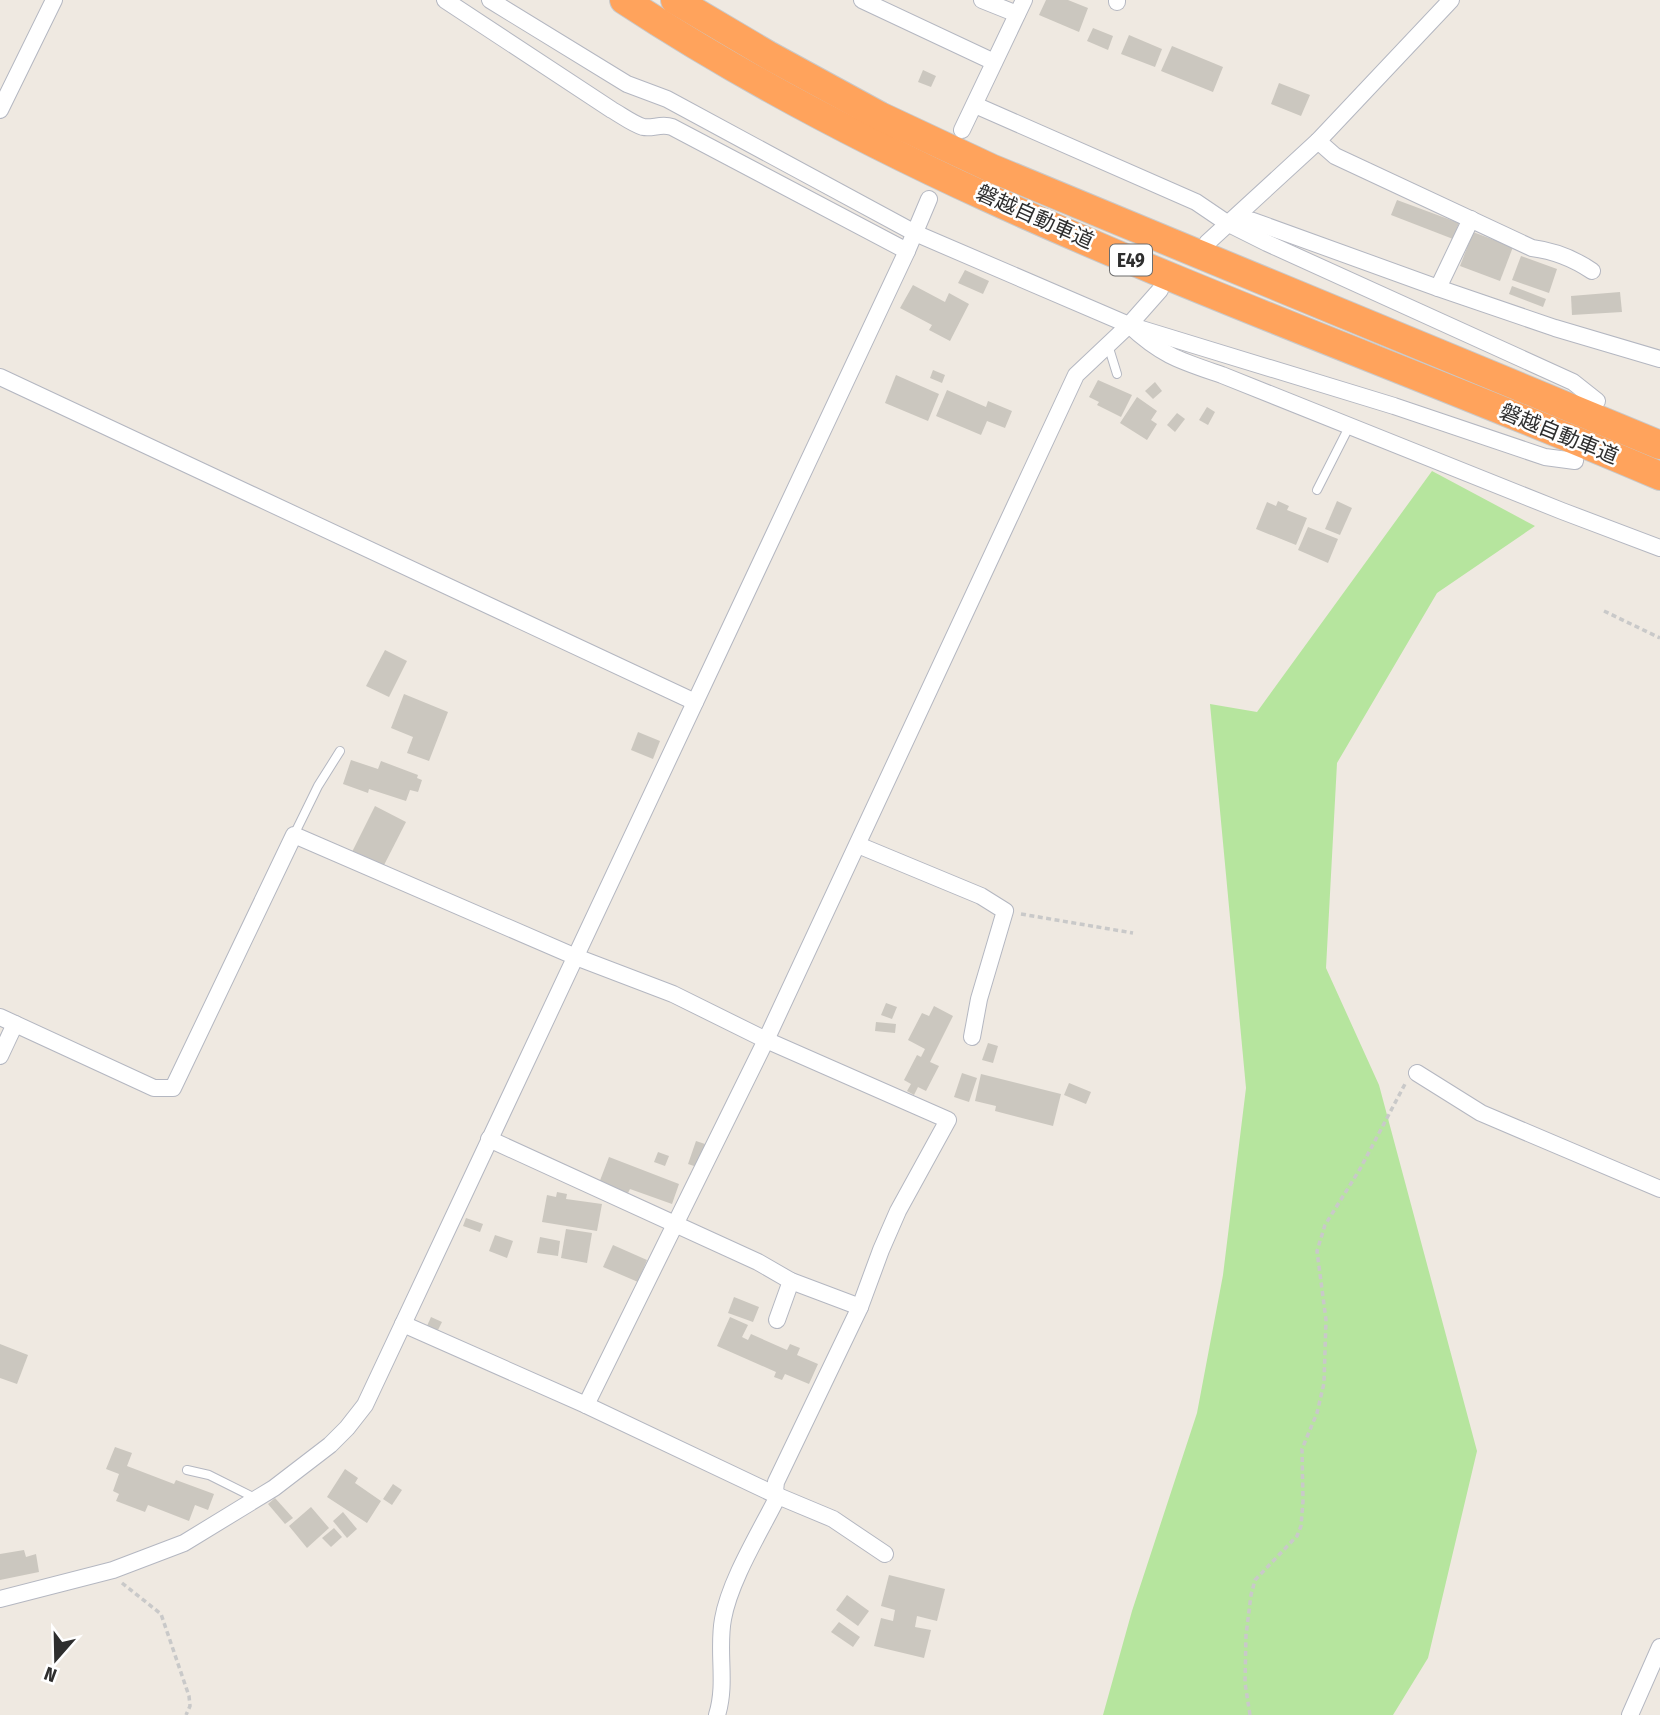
<svg xmlns="http://www.w3.org/2000/svg" width="1660" height="1715" viewBox="0 0 1660 1715" font-family="'Fira Sans Condensed','Noto Sans JP',sans-serif">
	<style>
		.green { fill: #b6e59e }
		.building { fill: #cbc7bf }
		.lines { fill: none; stroke-linecap: round; stroke-linejoin: round }
		.service-casing { stroke: #b4b7c1; stroke-width: 10 }
		.minor-casing { stroke: #b4b7c1; stroke-width: 18 }
		.motorway-casing { stroke: #c9c9c9; stroke-width: 30 }
		.path { stroke: #c9c9c9; stroke-width: 3.5; stroke-dasharray: 5 3.5; stroke-linecap: butt }
		.service { stroke: #fff; stroke-width: 8 }
		.minor { stroke: #fff; stroke-width: 16 }
		.motorway { stroke: #ffa35c; stroke-width: 28 }
		.labels { text-anchor: middle; stroke-width: 5; stroke-linejoin: round; paint-order: stroke }
		.shield { fill: #fff; stroke: #6d6d6d; stroke-width: 2 }
		.shield-label { font-size: 19px; font-weight: bold; fill: #2e2e2e }
		.street-label { font-size: 21px; fill: #2e2e2e; stroke: #fff }
	</style>
	<rect width="100%" height="100%" fill="#efe9e1"/>
	<polygon class="green" points="1432,471 1535,526 1437,593 1337,763 1326,968 1379,1085 1477,1451 1428,1658 1393,1715 1103,1715 1132,1611 1197,1413 1223,1275 1246,1088 1210,704 1257,712"/>
	<g class="building">
		<polygon points="1046,0 1068,0 1088,8 1079,32 1039,15"/>
		<polygon points="1093,28 1113,36 1108,50 1087,41"/>
		<polygon points="1129,35 1162,49 1155,67 1121,54"/>
		<polygon points="1172,46 1223,67 1213,92 1161,71"/>
		<polygon points="923,70 936,76 931,87 918,82"/>
		<polygon points="1279,83 1310,95 1301,116 1271,104"/>
		<polygon points="1397,200 1459,223 1453,239 1391,215"/>
		<polygon points="1473,232 1513,247 1500,281 1460,266"/>
		<polygon points="1521,256 1557,269 1549,293 1512,280"/>
		<polygon points="965,270 989,281 983,294 958,283"/>
		<polygon points="913,285 945,302 949,293 969,304 950,341 929,330 932,325 900,308"/>
		<polygon points="1512,286 1546,299 1543,307 1509,294"/>
		<polygon points="1620,292 1622,312 1572,315 1571,296"/>
		<polygon points="933,370 945,375 942,383 930,378"/>
		<polygon points="896,375 939,394 928,421 885,403"/>
		<polygon points="1098,380 1132,395 1121,417 1097,405 1099,402 1089,397"/>
		<polygon points="1155,382 1162,391 1153,399 1145,391"/>
		<polygon points="947,390 986,407 988,401 1012,411 1005,428 987,421 981,435 936,416"/>
		<polygon points="1137,397 1157,411 1151,420 1157,424 1147,440 1120,423"/>
		<polygon points="1207,407 1215,412 1208,425 1199,420"/>
		<polygon points="1177,413 1185,419 1175,432 1167,425"/>
		<polygon points="1278,501 1289,506 1287,510 1307,518 1296,545 1256,529 1267,502 1276,506"/>
		<polygon points="1337,501 1352,508 1340,535 1325,529"/>
		<polygon points="1308,527 1338,539 1328,563 1298,550"/>
		<polygon points="385,650 407,661 389,697 366,686"/>
		<polygon points="404,694 448,712 429,761 407,753 413,737 391,728"/>
		<polygon points="638,732 660,741 653,759 631,750"/>
		<polygon points="351,760 378,769 381,761 418,775 417,778 422,780 418,792 410,790 406,801 369,789 368,793 343,784"/>
		<polygon points="375,806 406,822 383,867 352,852"/>
		<polygon points="886,1003 897,1007 892,1019 881,1015"/>
		<polygon points="934,1006 953,1016 930,1062 939,1066 926,1091 918,1087 914,1095 907,1091 911,1084 904,1080 917,1055 921,1057 925,1049 908,1040 922,1013 929,1016"/>
		<polygon points="876,1022 896,1024 895,1033 875,1031"/>
		<polygon points="988,1043 998,1046 993,1063 982,1060"/>
		<polygon points="962,1073 977,1078 969,1102 954,1097"/>
		<polygon points="981,1074 1061,1094 1053,1126 995,1111 996,1106 975,1101"/>
		<polygon points="1069,1083 1091,1092 1086,1104 1064,1095"/>
		<polygon points="696,1141 705,1144 697,1167 688,1164"/>
		<polygon points="658,1152 669,1156 665,1166 654,1162"/>
		<polygon points="609,1157 679,1184 672,1204 630,1189 628,1193 599,1183"/>
		<polygon points="557,1192 567,1194 566,1199 602,1204 597,1231 542,1222 547,1195 556,1197"/>
		<polygon points="466,1218 483,1224 480,1232 463,1226"/>
		<polygon points="566,1229 592,1233 587,1263 561,1258"/>
		<polygon points="495,1235 513,1241 507,1258 489,1251"/>
		<polygon points="540,1237 560,1241 558,1256 537,1253"/>
		<polygon points="613,1245 647,1260 638,1282 603,1267"/>
		<polygon points="734,1297 759,1307 753,1322 728,1313"/>
		<polygon points="431,1317 442,1322 438,1330 427,1326"/>
		<polygon points="730,1317 748,1325 742,1337 748,1340 751,1334 787,1350 790,1344 800,1348 797,1355 818,1364 809,1384 785,1374 782,1380 774,1377 776,1372 717,1346"/>
		<polygon points="0,1344 28,1355 17,1384 0,1378"/>
		<polygon points="115,1447 132,1453 127,1466 174,1484 176,1480 214,1494 208,1510 195,1505 189,1521 148,1505 145,1512 116,1501 119,1494 113,1491 119,1474 106,1469"/>
		<polygon points="345,1469 358,1478 355,1483 381,1501 367,1523 327,1497"/>
		<polygon points="393,1484 402,1490 392,1505 383,1499"/>
		<polygon points="275,1498 293,1518 285,1524 268,1504"/>
		<polygon points="311,1507 329,1528 307,1548 289,1526"/>
		<polygon points="343,1512 357,1529 347,1538 333,1521"/>
		<polygon points="334,1528 342,1537 331,1547 322,1538"/>
		<polygon points="24,1550 26,1557 36,1554 39,1572 0,1580 0,1554"/>
		<polygon points="889,1575 945,1589 937,1621 917,1616 915,1627 931,1630 924,1658 874,1646 881,1618 893,1621 895,1610 881,1606"/>
		<polygon points="847,1595 869,1611 858,1626 836,1610"/>
		<polygon points="839,1622 860,1637 853,1647 831,1632"/>
	</g>
	<g class="lines">
		<defs>
			<g id="service">
				<polyline points="1108,345 1117,374"/>
				<polyline points="1317,490 1349,427"/>
				<polyline points="294,835 318,786 340,751"/>
				<polyline points="187,1470 209,1475 257,1499"/>
			</g>
			<g id="minor">
				<path d="M 445,0 L 612,110 C 621,115 633,124 643,127 C 653,129 661,123 672,127 L 907,251"/>
				<path d="M 490,0 L 627,84 L 667,99 L 915,233 L 1129,325 C 1162,356 1181,361 1222,375 L 1562,511 L 1660,548"/>
				<polyline points="862,0 994,62"/>
				<polyline points="982,0 1017,14"/>
				<polyline points="1117,2 1117,0"/>
				<polyline points="975,105 1196,202 1227,223 1267,243 1573,382 1597,401"/>
				<polyline points="0,110 54,0"/>
				<polyline points="962,130 1024,0"/>
				<path d="M 1318,141 L 1335,156 L 1532,248 C 1555,251 1573,258 1592,271"/>
				<polyline points="1227,223 1241,219 1253,221 1438,288 1555,328 1660,359"/>
				<polyline points="1207,243 1318,141 1451,0"/>
				<polyline points="1438,288 1471,219"/>
				<polyline points="1135,327 1394,406 1545,457 1575,461"/>
				<polyline points="0,377 695,702"/>
				<polyline points="858,845 981,896 1005,911 979,999 972,1037"/>
				<path d="M 0,1017 L 154,1088 L 173,1088 L 294,835 L 576,957 L 673,994 L 766,1040 L 948,1120 L 898,1211 L 881,1250 L 860,1307 L 776,1482 L 775,1491 L 778,1496 C 760,1532 730,1580 723,1619 C 717,1651 727,1683 717,1715"/>
				<polyline points="0,1056 15,1024"/>
				<polyline points="1417,1073 1481,1113 1660,1189"/>
				<polyline points="489,1139 758,1262 791,1281 860,1307"/>
				<polyline points="777,1320 791,1281"/>
				<polyline points="403,1324 586,1405 778,1496 833,1519 885,1554"/>
				<polyline points="586,1405 766,1040 1076,375 1129,325 1160,290"/>
				<polyline points="0,1599 113,1570 184,1543 274,1488 330,1445 347,1428 365,1405 907,251 929,199"/>
				<polyline points="1630,1715 1660,1647"/>
			</g>
			<g id="motorway">
				<path d="M 624,0 C 943,210 1312,326 1660,476"/>
				<polyline points="675,0 768,55 880,116 991,168 1660,445"/>
			</g>
		</defs>
		<use href="#service" class="service-casing"/>
		<use href="#minor" class="minor-casing"/>
		<use href="#motorway" class="motorway-casing"/>
		<g class="path">
			<polyline points="1604,611 1660,638"/>
			<polyline points="1021,914 1133,933"/>
			<polyline points="122,1583 161,1614 189,1696 190,1706 186,1715"/>
			<polyline points="1250,1715 1245,1683 1246,1635 1251,1595 1255,1580 1297,1536 1301,1526 1303,1501 1302,1449 1317,1413 1324,1383 1326,1320 1317,1251 1325,1225 1360,1169 1405,1084"/>
		</g>
		<use href="#service" class="service"/>
		<use href="#minor" class="minor"/>
		<use href="#motorway" class="motorway"/>
	</g>
	<g class="labels">
		<rect class="shield" x="1110" y="244.5" width="42" height="31" rx="5"/>
		<g class="shield-label">
			<text x="1131" y="267">E49</text>
		</g>
		<g class="street-label">
			<text transform="translate(1035 217) rotate(24)" y="7">磐越自動車道</text>
			<text transform="translate(1559 434) rotate(22)" y="7">磐越自動車道</text>
		</g>
	</g>
	<g transform="translate(56 1659) rotate(200)" stroke="#ffffff" stroke-width="5" paint-order="stroke">
	<path d="M0-5L12 26L0 18L-12 26Z" fill="#2e2e2e"/>
	<text y="-10" font-size="19" font-weight="bold" text-anchor="middle" fill="#2e2e2e">N</text>
	</g>
</svg>
